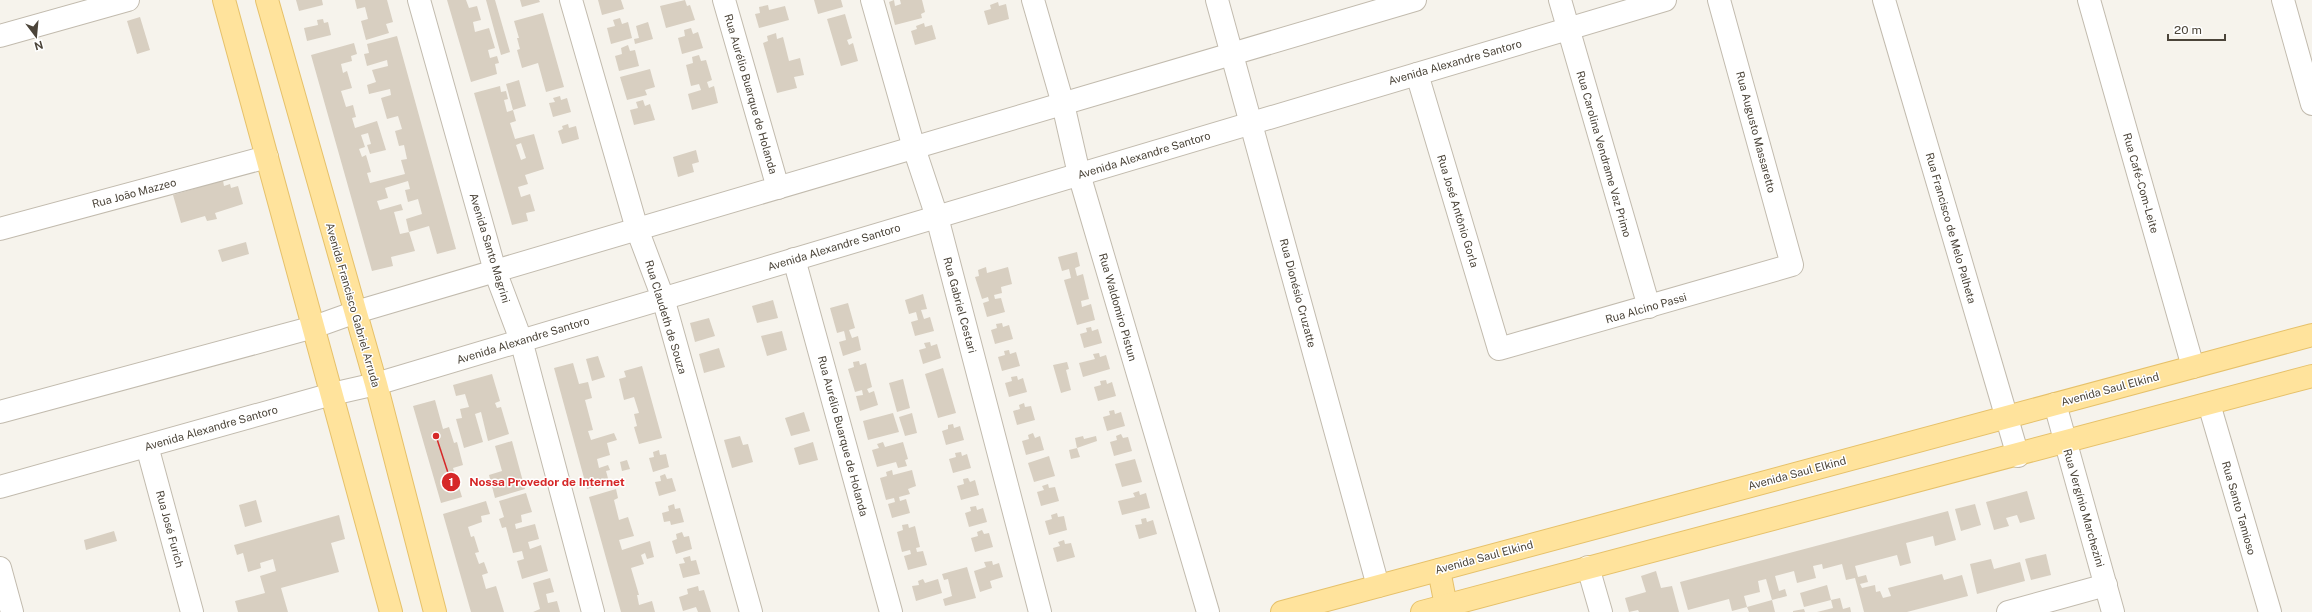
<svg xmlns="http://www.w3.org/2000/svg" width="2312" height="612" viewBox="0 0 2312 612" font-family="'Public Sans',sans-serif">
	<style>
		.building { fill: #d8cfc1; fill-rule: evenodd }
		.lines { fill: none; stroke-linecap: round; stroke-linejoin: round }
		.minor-casing { stroke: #c2bbae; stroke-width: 24 }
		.major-casing { stroke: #e6c16a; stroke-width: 24 }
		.minor { stroke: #fff; stroke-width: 22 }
		.major { stroke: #ffe39c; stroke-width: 22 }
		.labels { text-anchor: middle; stroke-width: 3; stroke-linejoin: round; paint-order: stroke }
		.street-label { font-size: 11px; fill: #4b4439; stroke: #fff }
		.leader { fill: none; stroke: #d62828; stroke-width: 1.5 }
		.callout-dot { fill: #d62828; stroke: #fff; stroke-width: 1.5 }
		.mark-label { font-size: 12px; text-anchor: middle; font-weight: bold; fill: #fff }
		.callout-label { font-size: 12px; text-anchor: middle; font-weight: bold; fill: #d62828; stroke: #fff; stroke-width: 3; stroke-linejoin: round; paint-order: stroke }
	</style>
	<rect width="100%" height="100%" fill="#f6f3ec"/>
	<g class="building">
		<polygon points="296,0 322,0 323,5 299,11"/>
		<polygon points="355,0 387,0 393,22 386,24 389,33 366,40 361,21 368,19 365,7 357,9"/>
		<polygon points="447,0 466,0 469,8 477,6 481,20 473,22 475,32 489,28 495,48 488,50 490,58 497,56 499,63 495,64 497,74 471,82"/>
		<polygon points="486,0 495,0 510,52 501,55"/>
		<polygon points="520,0 539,0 540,2 522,7"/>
		<polygon points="598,0 621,0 624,9 602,15"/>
		<polygon points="685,0 687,6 690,5 695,20 666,28 660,6"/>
		<polygon points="814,0 841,0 843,7 818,14"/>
		<polygon points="894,0 895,6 901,4 900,0 922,0 925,12 921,14 922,18 895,25 889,2"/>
		<polygon points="998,2 999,6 1006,4 1009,19 988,25 984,11 991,9 990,5"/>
		<polygon points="768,5 769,10 785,6 789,20 759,28 755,14 760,13 759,7"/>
		<polygon points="543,13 564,87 546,92 538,63 522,68 517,50 520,49 517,38 519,38 514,21"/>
		<polygon points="845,14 852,38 847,40 849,45 853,43 858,61 841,66 827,19"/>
		<polygon points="140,17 150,50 137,54 127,21"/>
		<polygon points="620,18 622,24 628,22 632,38 611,44 607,28 615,26 613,20"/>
		<polygon points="323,19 324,23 328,22 331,35 307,41 304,28 318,25 317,20"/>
		<polygon points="648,22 653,39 635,44 634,39 639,38 636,26"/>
		<polygon points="924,23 925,27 932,25 936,39 915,45 911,31 917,29 916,26"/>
		<polygon points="691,28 693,34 698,32 703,48 682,54 678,38 685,36 684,30"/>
		<polygon points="776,33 777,39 783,37 789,61 800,58 804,75 794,77 797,88 777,93 763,43 768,41 767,36"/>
		<polygon points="397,36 456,249 437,254 429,226 409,232 406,219 422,214 418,199 408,202 405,190 410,189 408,181 385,188 388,198 377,201 380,210 401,204 403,210 394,212 400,234 409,232 415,251 391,257 393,266 372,271 311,55 354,43 357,54 351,56 352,61 341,64 343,73 347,71 352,88 341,91 346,107 353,105 356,117 352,118 355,128 377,121 386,150 370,154 367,145 371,144 368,133 361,135 365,147 359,149 362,157 366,155 371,172 367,173 370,183 405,174 401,160 407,159 404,145 399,146 395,131 402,129 398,116 387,119 381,98 391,95 390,89 369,94 367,85 376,82 372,70 388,66 387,60 367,66 364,54 369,53 367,44"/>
		<polygon points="628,45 630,51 635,50 639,66 619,71 615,56 622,54 621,48"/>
		<polygon points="699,55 701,61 706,60 712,80 707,82 709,88 714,86 718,103 692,110 688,94 701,90 699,84 691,86 686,65 693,63 692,57"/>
		<polygon points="650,69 655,87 645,90 647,95 627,100 620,77"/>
		<path d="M 519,80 L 526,106 L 513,110 L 516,121 L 510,123 L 515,139 L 534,134 L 544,169 L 525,175 L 528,184 L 518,187 L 521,197 L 530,194 L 535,211 L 526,213 L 528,221 L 512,225 L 474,93 L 500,86 L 501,92 L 506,91 L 508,99 L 504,100 L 507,112 L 513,110 L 506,84 ZM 521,143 L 526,158 L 521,160 L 516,145 Z"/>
		<polygon points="560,96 561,100 567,98 571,112 553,117 549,103 555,102 553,98"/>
		<polygon points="643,100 645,106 650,104 655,120 634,125 630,110 638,108 636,102"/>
		<polygon points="568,124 569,128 576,126 579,139 562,144 558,131 563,129 562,126"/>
		<polygon points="696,150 699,162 692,164 694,172 678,177 673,157"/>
		<polygon points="222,175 224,186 230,184 231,188 238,186 243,204 215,213 217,219 207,221 205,216 181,223 173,195 200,187 199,182"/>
		<polygon points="246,242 249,254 222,262 218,250"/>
		<polygon points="1077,252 1080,266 1075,268 1077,276 1083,274 1089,299 1081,301 1082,307 1091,304 1095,320 1077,325 1064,280 1071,278 1069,269 1062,271 1058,257"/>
		<polygon points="986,267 987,273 1008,267 1012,284 1001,287 1002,293 994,295 995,299 1001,298 1005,312 987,317 983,303 989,301 988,297 982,299 975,277 979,276 978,270"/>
		<polygon points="923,294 927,309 921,310 924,319 930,317 934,331 915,336 911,322 918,320 916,312 909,314 905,300"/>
		<polygon points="773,300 778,318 757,323 752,306"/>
		<polygon points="848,303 855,328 849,330 852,338 858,336 861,350 843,356 839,342 846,340 845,335 844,331 837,333 830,308"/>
		<polygon points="709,318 715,336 695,342 690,323"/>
		<polygon points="1002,323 1003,327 1009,325 1013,339 995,344 991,330 997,328 996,324"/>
		<polygon points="1091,327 1092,331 1098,329 1102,343 1084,348 1080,334 1087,332 1086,328"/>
		<polygon points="782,331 787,350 767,356 761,336"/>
		<polygon points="930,342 931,346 937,344 941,358 923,364 919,350 926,348 924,343"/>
		<polygon points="719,348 725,367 704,373 699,354"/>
		<polygon points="1009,350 1010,354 1016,352 1020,366 1002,371 998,357 1005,355 1004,351"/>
		<polygon points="1099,353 1100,357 1106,355 1110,369 1083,377 1079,363 1095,359 1093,354"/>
		<polygon points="598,356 605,377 592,381 586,359"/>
		<polygon points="859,361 860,365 866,363 872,387 867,389 869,393 874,391 878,405 860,411 856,396 863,395 862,390 855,392 848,369 854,367 853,362"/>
		<polygon points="1067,362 1069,369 1066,370 1071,390 1061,393 1053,365"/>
		<polygon points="573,363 579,384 588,382 592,398 585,400 593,430 588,431 591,440 614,433 617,440 607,443 610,455 597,459 599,468 608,465 610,470 606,471 609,482 587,489 554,368"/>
		<polygon points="642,366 662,438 639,444 634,427 637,426 634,414 639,413 634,397 624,400 619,379 626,377 624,371"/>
		<polygon points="943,368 956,413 938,418 925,374"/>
		<polygon points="492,374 500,401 495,403 497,408 501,407 509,434 488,441 481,412 475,414 483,442 464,448 456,419 462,418 460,409 469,407 465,394 456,396 453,385"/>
		<polygon points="1017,376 1018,380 1023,378 1027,392 1009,397 1005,383 1012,381 1011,377"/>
		<polygon points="903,379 910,408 897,412 889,383"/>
		<polygon points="1106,380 1107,384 1112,382 1116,396 1098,401 1094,387 1101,385 1100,381"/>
		<polygon points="435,400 443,429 449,427 454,443 457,442 463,465 453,468 462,497 441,503 413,406"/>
		<polygon points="1024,403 1025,407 1031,406 1035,420 1017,425 1013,411 1020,409 1019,405"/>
		<polygon points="1114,410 1115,414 1121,412 1125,426 1107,431 1103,417 1110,415 1109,411"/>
		<polygon points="804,412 810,431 791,436 785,418"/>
		<polygon points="893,413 899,432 868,440 863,421"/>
		<polygon points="912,413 917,433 905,436 899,417"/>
		<polygon points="953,424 954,428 960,426 964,440 946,445 942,431 948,429 948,425"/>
		<polygon points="1033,433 1035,438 1040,436 1044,450 1026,455 1022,441 1029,439 1028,435"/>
		<polygon points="1121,434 1123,438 1128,437 1132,451 1114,456 1110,442 1117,440 1116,436"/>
		<polygon points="740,436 743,445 748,444 753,462 732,468 724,440"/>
		<polygon points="1083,436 1084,439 1096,436 1097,441 1077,448 1080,457 1071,459 1069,450 1077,448 1075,438"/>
		<polygon points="512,441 525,489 495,498 489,475 502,471 495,446"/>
		<polygon points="813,442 818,460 799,465 794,448"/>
		<polygon points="883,442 885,447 903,442 908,459 905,460 907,466 898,468 896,462 877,467 872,450 879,448 877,444"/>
		<polygon points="659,450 660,455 666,454 669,467 653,472 649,458 654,457 653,452"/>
		<polygon points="961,452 962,456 967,454 971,468 953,473 949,459 956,457 955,453"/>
		<polygon points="1049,456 1055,476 1034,482 1028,463"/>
		<polygon points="1135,459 1142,482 1122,487 1115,464"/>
		<polygon points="627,460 630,469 622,471 620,462"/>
		<polygon points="892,470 893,475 912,470 916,486 908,489 910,494 899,497 900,501 906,499 910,513 892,518 888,504 895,502 894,498 886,500 880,478 887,476 886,472"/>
		<polygon points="665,474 667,479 672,478 676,491 659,496 655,482 661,481 660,476"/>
		<polygon points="968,478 970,482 975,480 979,495 961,500 957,486 964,484 963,479"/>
		<polygon points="1048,484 1049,488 1055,487 1059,501 1041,506 1037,492 1044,490 1042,486"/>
		<polygon points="616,489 618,498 614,500 619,520 628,517 634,536 619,540 622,550 650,541 654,557 647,559 645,553 641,555 644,564 631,568 639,595 637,595 639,605 652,601 655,612 621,612 589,497"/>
		<polygon points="1139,491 1140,495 1146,493 1150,508 1122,515 1118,501 1135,497 1133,493"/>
		<polygon points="2027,491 2035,519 2020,523 2017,515 2006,518 2009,526 1994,530 1986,502"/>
		<polygon points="526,493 532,512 521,515 522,522 515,524 516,529 535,524 539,539 528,542 530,549 541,545 548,571 522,579 517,561 524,559 522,551 513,553 506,527 502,528 499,519 504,517 499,501"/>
		<polygon points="256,500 262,522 245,527 239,505"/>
		<polygon points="486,501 490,514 481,516 482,522 468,527 471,537 474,536 479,552 475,553 479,564 484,562 488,573 482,575 486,589 496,586 504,612 471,612 443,514"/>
		<polygon points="674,504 675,509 680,508 684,522 671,525 670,521 664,522 662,513 669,511 668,506"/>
		<polygon points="1975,504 1981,525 1961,531 1955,509"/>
		<polygon points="976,506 977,510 983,508 987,522 969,527 965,513 971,511 970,507"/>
		<polygon points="1948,511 1956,540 1935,546 1933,536 1906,543 1911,563 1900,566 1897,555 1855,566 1858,577 1866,575 1868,582 1860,584 1862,588 1875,585 1876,592 1880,591 1883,598 1891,596 1888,588 1942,574 1944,580 1962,575 1968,596 1907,612 1864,612 1855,578 1846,580 1842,564 1823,569 1822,564 1813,566 1816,578 1797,583 1794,571 1775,576 1779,591 1785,589 1787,596 1772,600 1766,579 1758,581 1760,592 1744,596 1747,607 1732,611 1729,599 1688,610 1680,582"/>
		<polygon points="1057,513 1058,517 1064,516 1067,530 1049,535 1045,521 1052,519 1051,515"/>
		<polygon points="339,515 345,539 331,543 339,572 281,588 288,612 238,612 235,601 265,593 260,576 276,571 273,559 260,563 261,568 248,572 243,553 237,555 234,545"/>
		<polygon points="1146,518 1147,522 1153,520 1157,534 1139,539 1135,525 1142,524 1141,519"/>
		<polygon points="908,524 909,528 915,526 920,547 916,548 917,552 923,551 927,565 908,570 904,556 911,554 910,550 902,552 897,532 903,530 902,525"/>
		<polygon points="982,530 984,534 989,533 993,547 975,552 971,538 978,536 977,532"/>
		<polygon points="114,531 117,541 86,550 84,540"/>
		<polygon points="682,532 684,537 689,536 692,549 676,554 672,541 677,539 676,534"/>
		<polygon points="1064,540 1065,544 1071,543 1075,557 1057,562 1053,548 1060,546 1058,542"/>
		<polygon points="2046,554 2051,575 2031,580 2025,559"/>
		<polygon points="690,556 691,561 696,560 700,574 683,578 679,564 685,563 683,558"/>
		<polygon points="1991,559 1994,569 2020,562 2025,581 1977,594 1970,564"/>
		<polygon points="992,561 993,565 999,563 1003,577 990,581 992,588 980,592 974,571 986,567 984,562"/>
		<polygon points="967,567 976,598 945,606 943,599 952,596 948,579 944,580 942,574"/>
		<polygon points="1656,571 1661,588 1672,586 1679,612 1639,612 1638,610 1629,612 1625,598 1646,592 1641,576"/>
		<polygon points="550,578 554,592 546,594 548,603 557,601 560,612 533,612 540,609 533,583"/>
		<polygon points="923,579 925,583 938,579 942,593 916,601 912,586 919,585 918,581"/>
		<polygon points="1827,585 1831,600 1804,607 1800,593"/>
		<polygon points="698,586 699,591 704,590 711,612 698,612 696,607 683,611 679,597 688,594 687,589"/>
		<polygon points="1840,598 1843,609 1850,607 1851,612 1817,612 1833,608 1831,600"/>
		<polygon points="1772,600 1775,612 1749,612 1747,607"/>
		<polygon points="1804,609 1805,612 1793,612 1793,611"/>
	</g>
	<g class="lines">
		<defs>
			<g id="minor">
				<polyline points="419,0 495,271 521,340 593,612"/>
				<polyline points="571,0 637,229 663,298 751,612"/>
				<polyline points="724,0 778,188"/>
				<polyline points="872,0 914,148 937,217 1040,612"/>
				<polyline points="1033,0 1063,104 1079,174 1208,612"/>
				<polyline points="1217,0 1378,586"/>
				<polyline points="1560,0 1649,307"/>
				<polyline points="1884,0 2018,456"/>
				<polyline points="2089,0 2193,367"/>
				<polyline points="2283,0 2312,104"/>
				<polyline points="0,36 128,0"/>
				<polyline points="1417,74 1499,349 1792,265 1719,0"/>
				<polyline points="0,229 267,157"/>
				<polyline points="794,259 891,612"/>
				<polyline points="2055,404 2113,612"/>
				<polyline points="2209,404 2270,612"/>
				<polyline points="0,412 314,327 356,312 1415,0"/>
				<polyline points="147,446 192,612"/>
				<polyline points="0,487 332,394 376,384 1665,0"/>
				<polyline points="1588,567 1601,612"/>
				<polyline points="0,568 12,612"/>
				<polyline points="2008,612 2106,585"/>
			</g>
			<g id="major">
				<polyline points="224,0 391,612"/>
				<polyline points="267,0 376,384 435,612"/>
				<polyline points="1439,570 1446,606"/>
				<polyline points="1282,612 2312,335"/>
				<polyline points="1422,612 2312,376"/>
			</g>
		</defs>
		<use href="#minor" class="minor-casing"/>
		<use href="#major" class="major-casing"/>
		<use href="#minor" class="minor"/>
		<use href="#major" class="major"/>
	</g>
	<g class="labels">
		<g class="street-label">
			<text transform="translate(1455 62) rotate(-16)" y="4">Avenida Alexandre Santoro</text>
			<text transform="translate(751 94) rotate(74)" y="4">Rua Aurélio Buarque de Holanda</text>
			<text transform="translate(1756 132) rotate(75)" y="4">Rua Augusto Massaretto</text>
			<text transform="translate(1604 154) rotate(74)" y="4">Rua Carolina Vendrame Vaz Primo</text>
			<text transform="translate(1144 155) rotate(-17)" y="4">Avenida Alexandre Santoro</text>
			<text transform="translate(2141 183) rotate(74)" y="4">Rua Café-Com-Leite</text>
			<text transform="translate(134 193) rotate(-15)" y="4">Rua João Mazzeo</text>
			<text transform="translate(1458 211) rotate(73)" y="4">Rua José Antônio Gorla</text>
			<text transform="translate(1951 228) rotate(74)" y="4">Rua Francisco de Melo Palheta</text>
			<text transform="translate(834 247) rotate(-17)" y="4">Avenida Alexandre Santoro</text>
			<text transform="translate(490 248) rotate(73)" y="4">Avenida Santo Magrini</text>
			<text transform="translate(1298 293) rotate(75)" y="4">Rua Dionésio Cruzatte</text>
			<text transform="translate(353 305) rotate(74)" y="4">Avenida Francisco Gabriel Arruda</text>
			<text transform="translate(960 305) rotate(75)" y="4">Rua Gabriel Cestari</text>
			<text transform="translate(1118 307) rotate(74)" y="4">Rua Waldomiro Pistun</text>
			<text transform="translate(1646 308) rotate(-16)" y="4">Rua Alcino Passi</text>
			<text transform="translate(666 317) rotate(73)" y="4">Rua Claudeth de Souza</text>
			<text transform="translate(523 340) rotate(-17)" y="4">Avenida Alexandre Santoro</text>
			<text transform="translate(2110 389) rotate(-15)" y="4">Avenida Saul Elkind</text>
			<text transform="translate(211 428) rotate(-16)" y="4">Avenida Alexandre Santoro</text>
			<text transform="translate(843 436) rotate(75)" y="4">Rua Aurélio Buarque de Holanda</text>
			<text transform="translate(1797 473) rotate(-15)" y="4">Avenida Saul Elkind</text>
			<text transform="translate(2084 508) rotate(74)" y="4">Rua Vergínio Marchezini</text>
			<text transform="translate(2239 508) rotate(74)" y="4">Rua Santo Tamioso</text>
			<text transform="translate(170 529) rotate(75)" y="4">Rua José Furich</text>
			<text transform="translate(1484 557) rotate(-15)" y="4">Avenida Saul Elkind</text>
		</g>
	</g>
	<path class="leader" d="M436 436L451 482"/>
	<g class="callout-dot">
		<circle cx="436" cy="436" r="4"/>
		<circle cx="451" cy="482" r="10"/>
	</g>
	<g class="mark-label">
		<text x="451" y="486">1</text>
	</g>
	<g class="callout-label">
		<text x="547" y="486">Nossa Provedor de Internet</text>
	</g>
	<g transform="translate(36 36) rotate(164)" stroke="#ffffff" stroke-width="3" paint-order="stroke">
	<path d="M0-3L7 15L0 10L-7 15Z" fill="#4b4439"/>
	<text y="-6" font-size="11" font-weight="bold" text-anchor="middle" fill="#4b4439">N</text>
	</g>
	<path d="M2168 34v6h57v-6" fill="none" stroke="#4b4439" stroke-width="2"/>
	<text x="2174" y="34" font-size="12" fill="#4b4439" stroke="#ffffff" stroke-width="3" paint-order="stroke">20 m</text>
</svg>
